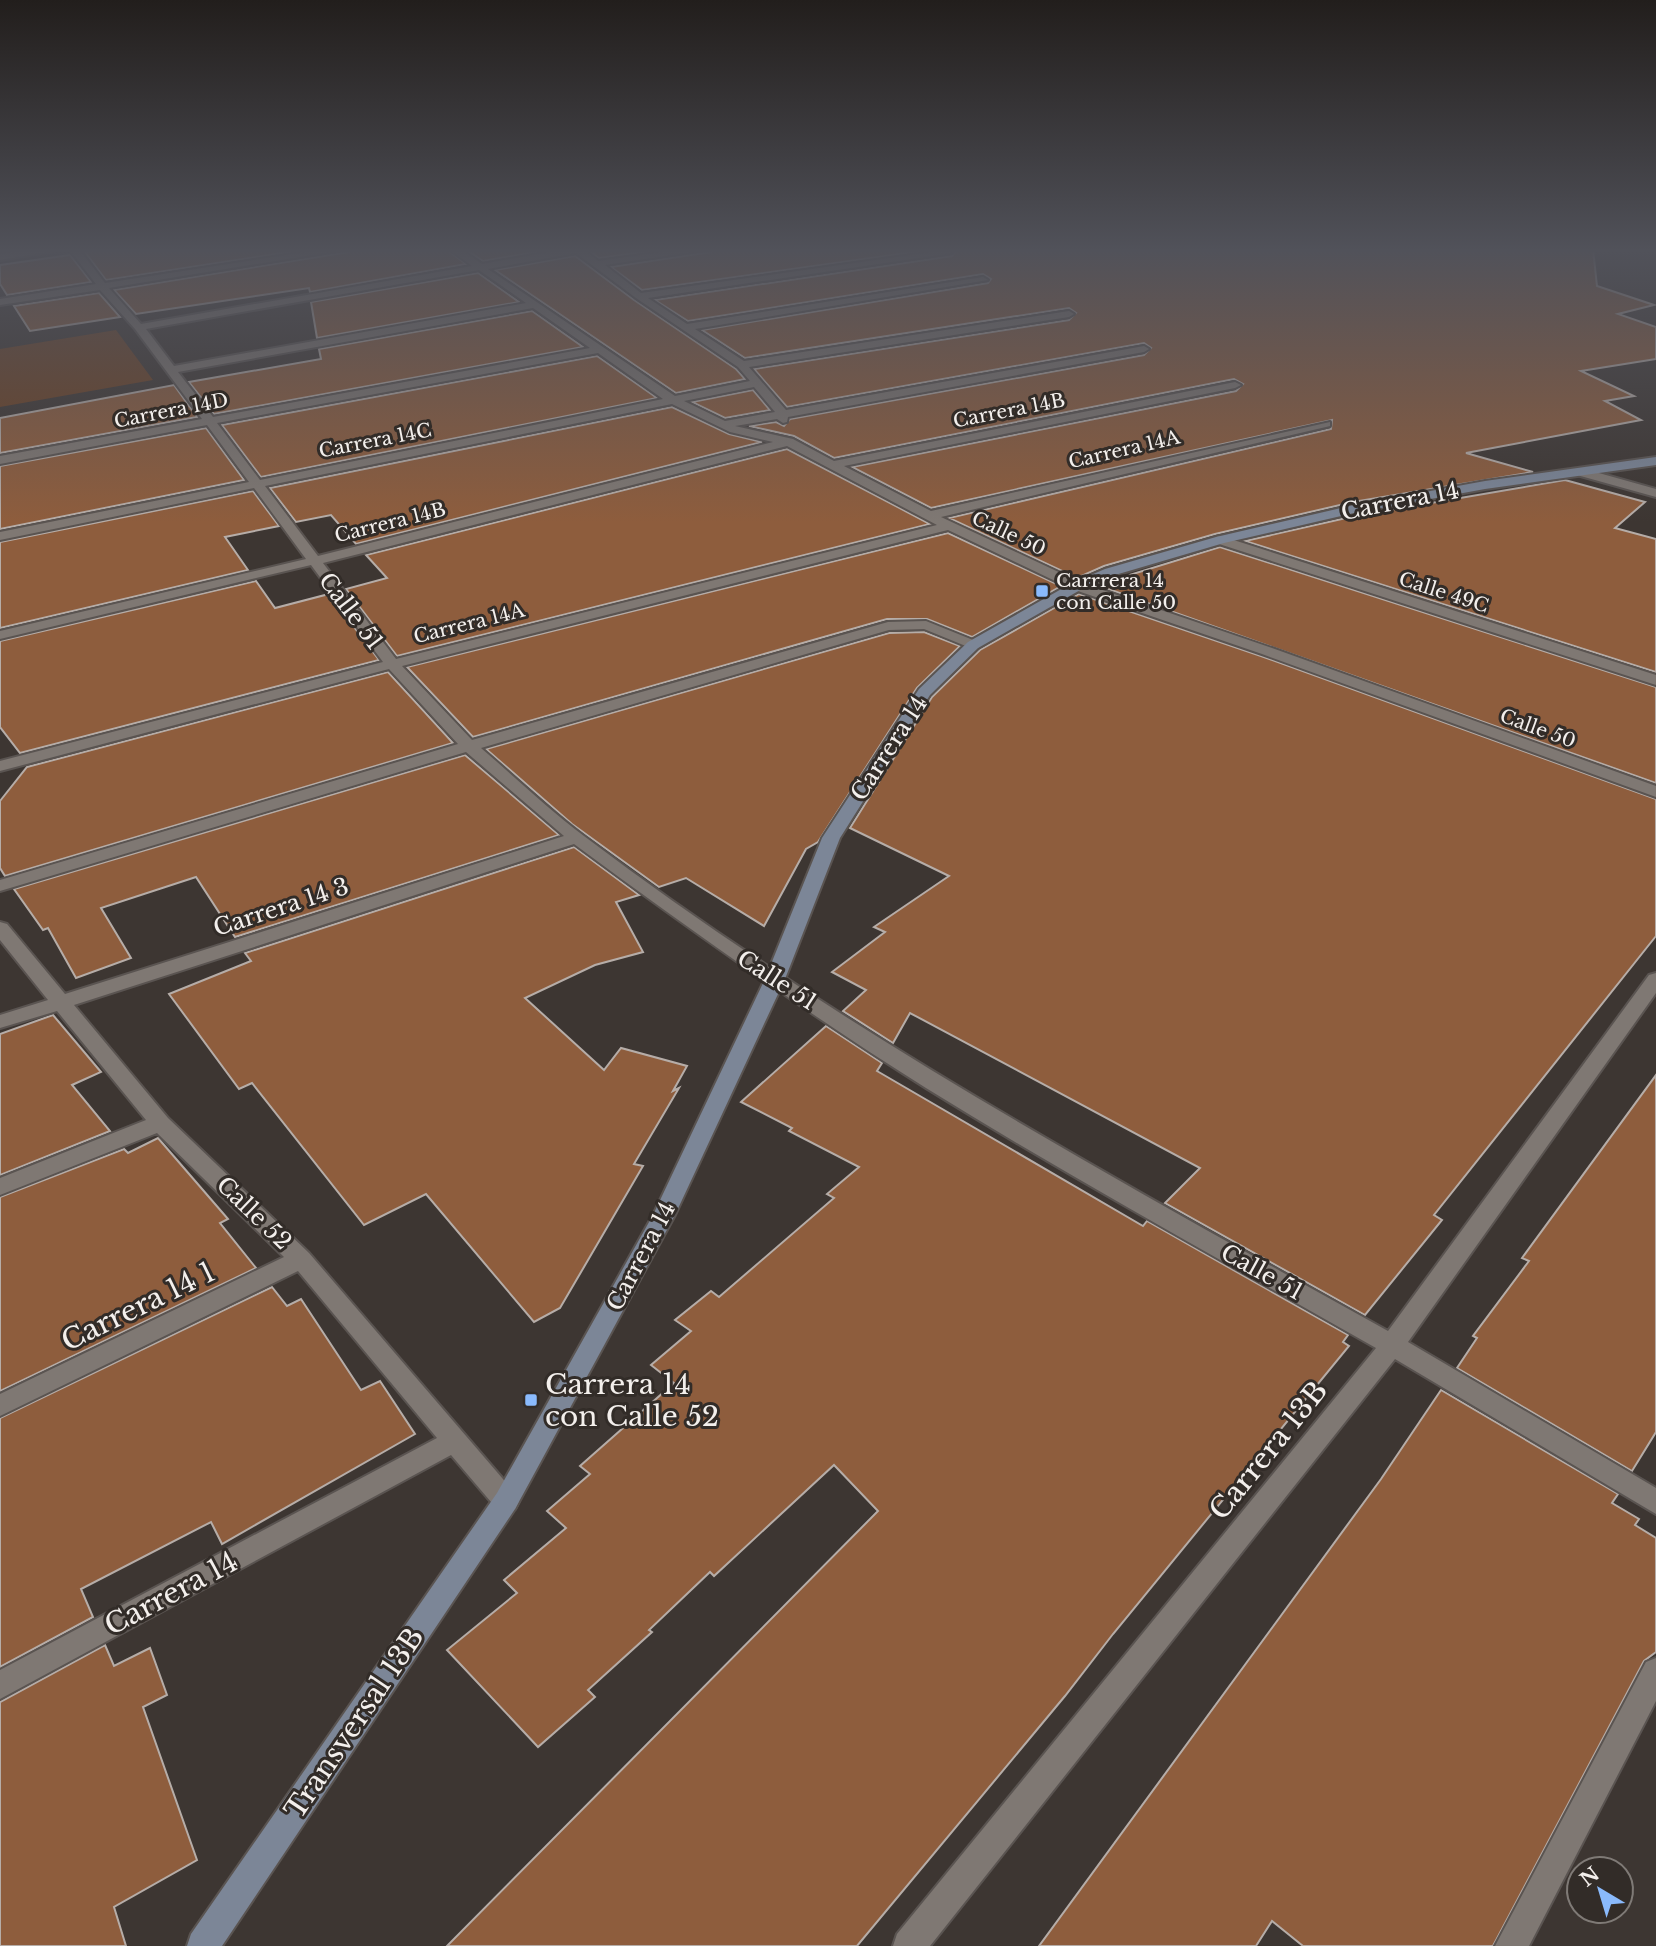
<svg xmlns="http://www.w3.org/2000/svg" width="1656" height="1946" viewBox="0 0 1656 1946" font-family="'Libre Baskerville',serif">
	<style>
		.green { fill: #6d4122 }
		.building { fill: #8e5d3d; stroke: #b6ada8; stroke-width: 2 }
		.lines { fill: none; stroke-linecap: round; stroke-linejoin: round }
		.minor-casing { stroke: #5a5451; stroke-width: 4 }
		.secondary-casing { stroke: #5a5451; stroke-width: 4 }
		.minor { fill: #7f7873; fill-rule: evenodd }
		.secondary { fill: #7c8697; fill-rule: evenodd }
		.poi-dot { fill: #8abafc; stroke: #322c28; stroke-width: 2.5 }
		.labels { text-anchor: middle; stroke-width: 6; stroke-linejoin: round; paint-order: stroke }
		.far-street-label { font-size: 19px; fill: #f3efec; stroke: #322c28 }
		.far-poi-label { font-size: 19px; fill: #f3efec; stroke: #322c28; text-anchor: start }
		.street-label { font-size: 23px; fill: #f3efec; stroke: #322c28 }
		.near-street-label { font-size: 28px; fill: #f3efec; stroke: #322c28 }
		.near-poi-label { font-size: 28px; fill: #f3efec; stroke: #322c28; text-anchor: start }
	</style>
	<rect width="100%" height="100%" fill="#3d3632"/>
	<polygon class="green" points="116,330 153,380 0,407 0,349"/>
	<g class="building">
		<polygon points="108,249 308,249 106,280 85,252"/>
		<polygon points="352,249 446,249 466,264 310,292 309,288 136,314 114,290 349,252"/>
		<polygon points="465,249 552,249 483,261"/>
		<polygon points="587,249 665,249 599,258"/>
		<polygon points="714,249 935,249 642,290 611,267 711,252"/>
		<polygon points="951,249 1593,249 1597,286 1654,305 1618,314 1656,327 1656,359 1581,371 1634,396 1605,401 1641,420 1466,453 1533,472 1353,502 1215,534 1104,566 1077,578 949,518 1331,429 1332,420 931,508 852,467 1236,391 1243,384 1234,379 834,458 794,436 749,426 776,422 784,426 790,419 1144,355 1151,348 1144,343 787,407 754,369 1069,320 1076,313 1069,308 745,358 702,330 988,283 991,279 983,274 688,321 655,300 952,256 955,252"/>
		<polygon points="70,255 91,282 7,295 0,284 0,265"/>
		<polygon points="575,256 634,300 736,369 745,379 676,393 495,270"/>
		<polygon points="478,273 519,302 317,338 311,302"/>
		<polygon points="99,293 120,317 30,331 14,306"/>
		<polygon points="532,311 583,347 214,414 189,382 321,359 319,349"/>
		<polygon points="597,356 657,398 261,477 222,425"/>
		<polygon points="174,385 197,417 0,453 0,418"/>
		<polygon points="753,390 770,410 725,418 692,402"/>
		<polygon points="672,407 729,434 762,442 356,544 331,515 296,522 270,488"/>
		<polygon points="206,428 244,480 0,529 0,466"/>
		<polygon points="787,449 930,524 397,656 346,589 387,578 366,555"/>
		<polygon points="1565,480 1645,502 1615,528 1656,539 1656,672 1245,541 1355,516"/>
		<polygon points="253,491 279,526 225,537 248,570 0,628 0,542"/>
		<polygon points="948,533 1061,586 972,637 927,619 887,619 473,737 407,667"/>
		<polygon points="1220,547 1656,687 1656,783 1097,585"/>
		<polygon points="256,581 275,608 329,594 379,660 20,753 0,727 0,641"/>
		<polygon points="1079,594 1261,656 1656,799 1656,936 1434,1215 1442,1220 1365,1315 1165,1203 1200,1168 910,1013 893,1043 843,1011 866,990 832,972 885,932 874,927 949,876 850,828 932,697 980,650"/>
		<polygon points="924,632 960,646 917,688 818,842 806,849 764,926 686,878 659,887 572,824 486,749 889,633"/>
		<polygon points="388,672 453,743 5,876 0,868 0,801 27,767"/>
		<polygon points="465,755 559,835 235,937 196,877 101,908 131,958 76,978 48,928 43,930 14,889"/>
		<polygon points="574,847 639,895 616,902 643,952 595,965 525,998 604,1070 621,1048 687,1066 673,1091 679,1088 634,1164 643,1166 560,1308 534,1322 426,1194 364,1225 252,1083 239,1089 169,994 251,961 245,953"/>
		<polygon points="53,1015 101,1072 72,1085 110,1131 0,1175 0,1034"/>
		<polygon points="826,1026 882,1063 877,1071 1143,1226 1147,1221 1348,1335 1343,1342 1349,1346 1113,1634 1065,1696 857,1946 447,1946 878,1511 834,1465 714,1576 710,1572 649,1630 652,1632 588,1690 595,1697 538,1747 447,1650 517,1593 504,1580 566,1528 547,1511 590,1474 580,1466 674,1383 651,1365 691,1331 675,1320 711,1291 719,1297 834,1198 827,1194 859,1167 789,1131 792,1128 741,1102"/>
		<polygon points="1656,1075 1656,1432 1632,1471 1457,1368 1477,1338 1473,1336 1529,1261 1522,1258"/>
		<polygon points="158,1138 228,1219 220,1223 256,1268 0,1391 0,1197 124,1149 128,1153"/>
		<polygon points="272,1287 287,1306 301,1299 361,1390 380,1381 415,1434 222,1544 211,1522 81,1589 93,1617 0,1667 0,1418"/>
		<polygon points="1441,1390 1618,1494 1612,1503 1639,1519 1635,1525 1656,1538 1656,1652 1644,1661 1493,1946 1303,1946 1272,1921 1256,1946 1039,1946 1381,1479"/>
		<polygon points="105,1645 114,1666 150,1648 167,1695 143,1707 197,1860 114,1907 126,1946 0,1946 0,1702"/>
	</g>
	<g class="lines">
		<defs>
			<g id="minor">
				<polygon points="38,249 64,249 0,260 0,254"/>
				<path d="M 69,249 L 79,249 L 105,283 L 326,249 L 349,249 L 109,288 L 141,324 L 472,266 L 449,249 L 460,249 L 482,264 L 568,249 L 583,249 L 598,261 L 685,249 L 711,249 L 605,265 L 641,293 L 947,250 L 952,253 L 648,298 L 687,324 L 983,277 L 988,280 L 695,329 L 744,361 L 1069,311 L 1074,314 L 1069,317 L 749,367 L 786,410 L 1144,346 L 1149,349 L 1144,352 L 788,417 L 787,422 L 783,423 L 777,419 L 735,426 L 793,439 L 834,461 L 1235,382 L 1241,385 L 1235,388 L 844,466 L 931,511 L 1330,422 L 1330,426 L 1326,427 L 941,517 L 1082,583 L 1272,648 L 1656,786 L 1656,797 L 1262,654 L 1072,589 L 948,530 L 402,666 L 472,740 L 888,622 L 926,621 L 978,642 L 980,645 L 978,648 L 973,649 L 924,629 L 889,630 L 481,748 C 515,777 548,809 584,836 C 836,1027 1113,1178 1388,1331 L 1649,975 L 1656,973 L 1656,993 L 1408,1342 L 1656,1488 L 1656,1514 L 1395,1359 L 930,1946 L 893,1946 L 897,1934 L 1376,1348 C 1225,1262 1073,1179 926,1088 C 805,1012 689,929 574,844 L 74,1005 L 168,1118 L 309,1253 L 515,1493 L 519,1501 L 515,1509 L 506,1513 L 497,1509 L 451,1455 L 0,1699 L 0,1670 L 437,1438 L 298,1271 L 0,1416 L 0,1394 L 284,1257 L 157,1133 L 0,1195 L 0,1178 L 146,1120 L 57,1011 L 0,1028 L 0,1015 L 48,1000 L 0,940 L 0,922 L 7,924 L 65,994 L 564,836 L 466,752 L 0,891 L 0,880 L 458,744 L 389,669 L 0,771 L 0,761 L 383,662 L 311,565 L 0,639 L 0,631 L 306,559 L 254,488 L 0,540 L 0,532 L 249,482 L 207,425 L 0,464 L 0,456 L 202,419 L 135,329 L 100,290 L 0,305 L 0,299 L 96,284 ZM 576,253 L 636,298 L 738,367 L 750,381 L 675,396 L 488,269 ZM 479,270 L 526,303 L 174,366 L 146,329 ZM 533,308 L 590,348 L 213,417 L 178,372 ZM 598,353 L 663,399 L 260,480 L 217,423 ZM 754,387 L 775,412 L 725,421 L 684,401 ZM 672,404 L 730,432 L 773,442 L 318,556 L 265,486 ZM 787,446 L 937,525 L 396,659 L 323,563 Z"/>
				<polygon points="1581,468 1656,489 1656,497 1577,475 1577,469"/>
				<polygon points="1221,536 1656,675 1656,685 1216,543 1216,537"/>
				<polygon points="1656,1658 1656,1701 1529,1946 1495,1946 1646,1662"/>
			</g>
			<polygon id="secondary" points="1656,457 1656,465 1485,489 1354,513 1224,543 1115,575 1082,589 978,648 930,695 840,838 785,979 675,1215 515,1509 222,1946 187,1946 191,1934 497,1493 653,1215 765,979 822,838 919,689 968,642 1072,583 1105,569 1216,537 1354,505 1485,481"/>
		</defs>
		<use href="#minor" class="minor-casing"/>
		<use href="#secondary" class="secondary-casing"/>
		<use href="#minor" class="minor"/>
		<use href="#secondary" class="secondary"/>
	</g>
	<linearGradient id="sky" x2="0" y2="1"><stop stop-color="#221e1c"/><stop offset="0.48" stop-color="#51525a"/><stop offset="1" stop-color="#51525a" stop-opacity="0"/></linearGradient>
	<rect width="1656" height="522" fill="url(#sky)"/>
	<g class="poi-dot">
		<rect x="1035" y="584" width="14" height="14" rx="3.5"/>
		<rect x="524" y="1393" width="14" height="14" rx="3.5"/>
	</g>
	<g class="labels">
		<g class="far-street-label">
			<text transform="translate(171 410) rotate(-11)" y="7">Carrera 14D</text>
			<text transform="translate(1009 410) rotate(-11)" y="7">Carrera 14B</text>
			<text transform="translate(375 440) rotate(-11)" y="7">Carrera 14C</text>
			<text transform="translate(1124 449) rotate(-13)" y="7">Carrera 14A</text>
			<text transform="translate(390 522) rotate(-14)" y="7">Carrera 14B</text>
			<text transform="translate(1009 533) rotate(25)" y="7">Calle 50</text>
			<text transform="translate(1444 592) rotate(18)" y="7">Calle 49C</text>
			<text transform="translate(469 623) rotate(-14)" y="7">Carrera 14A</text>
			<text transform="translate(1538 728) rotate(20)" y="7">Calle 50</text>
		</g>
		<g class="far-poi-label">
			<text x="1056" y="587">Carrrera 14<tspan x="1056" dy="22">con Calle 50</tspan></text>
		</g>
		<g class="street-label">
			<text transform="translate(1400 501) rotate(-11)" y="8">Carrera 14</text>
			<text transform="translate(351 611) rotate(53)" y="8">Calle 51</text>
			<text transform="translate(889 748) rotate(-57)" y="8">Carrera 14</text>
			<text transform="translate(281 907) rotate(-18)" y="8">Carrera 14 3</text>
			<text transform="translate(777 980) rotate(33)" y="8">Calle 51</text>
			<text transform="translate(254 1213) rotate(44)" y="8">Calle 52</text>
			<text transform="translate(641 1256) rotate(-62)" y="8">Carrera 14</text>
			<text transform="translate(1262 1272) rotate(29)" y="8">Calle 51</text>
		</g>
		<g class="near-street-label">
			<text transform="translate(138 1306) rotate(-26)" y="10">Carrera 14 1</text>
			<text transform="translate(1268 1450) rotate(-51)" y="10">Carrera 13B</text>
			<text transform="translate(171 1593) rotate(-28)" y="10">Carrera 14</text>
			<text transform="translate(354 1723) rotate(-56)" y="10">Transversal 13B</text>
		</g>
		<g class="near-poi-label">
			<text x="545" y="1394">Carrera 14<tspan x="545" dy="32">con Calle 52</tspan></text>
		</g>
	</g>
	<g transform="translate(1600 1890) rotate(322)"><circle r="33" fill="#322c28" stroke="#7f7a76" stroke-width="2"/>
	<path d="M0-5L12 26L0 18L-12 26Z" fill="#8abafc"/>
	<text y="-10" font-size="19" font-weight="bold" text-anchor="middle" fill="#f3efec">N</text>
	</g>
</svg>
